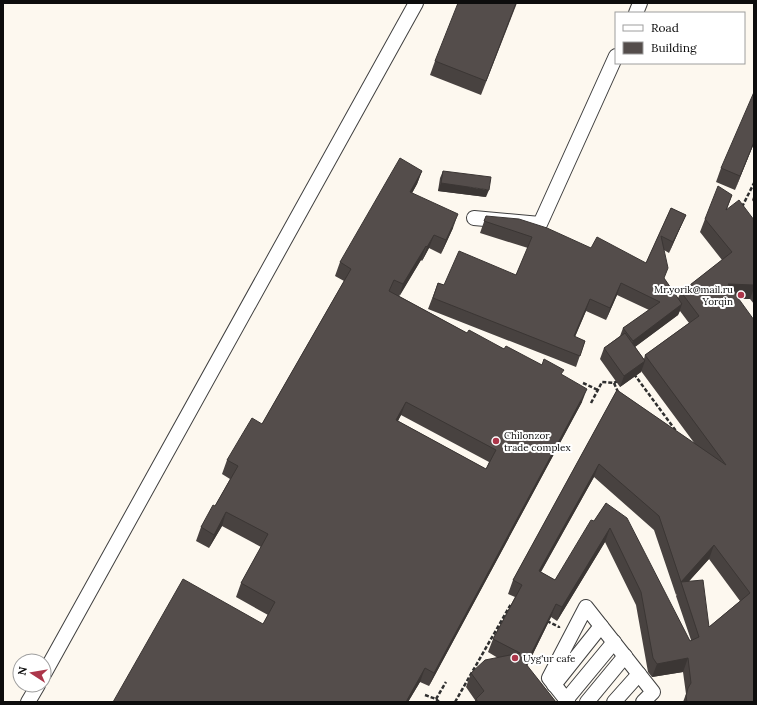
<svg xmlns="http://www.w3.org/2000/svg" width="757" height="705" viewBox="0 0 757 705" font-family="Lora,serif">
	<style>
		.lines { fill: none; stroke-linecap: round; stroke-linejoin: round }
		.minor-casing { stroke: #404040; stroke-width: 16 }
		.path { stroke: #2f2f2f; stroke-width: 2.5; stroke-dasharray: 4 2; stroke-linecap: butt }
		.minor { stroke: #fff; stroke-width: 14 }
		.wall { fill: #484240; fill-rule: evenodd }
		.shaded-wall { fill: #3b3634 }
		.building { fill: #544d4b; stroke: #3b3634; fill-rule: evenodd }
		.poi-dot { fill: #ac364a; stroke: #fff; stroke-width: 1.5 }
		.labels { text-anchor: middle; stroke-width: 4; stroke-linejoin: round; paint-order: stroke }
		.poi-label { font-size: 10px; fill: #0d0d0d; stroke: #fff; text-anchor: start }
	</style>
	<rect width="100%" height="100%" fill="#fdf8ef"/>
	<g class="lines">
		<defs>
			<g id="minor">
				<polyline points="636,13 640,3"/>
				<polyline points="474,218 540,224 616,56"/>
				<polyline points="44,674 416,3"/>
				<polyline points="554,685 601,626"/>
				<polyline points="566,700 614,642"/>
				<polyline points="28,702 38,685"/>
				<polyline points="568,702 549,678 586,607 653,692 643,702"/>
				<polyline points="587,702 625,656"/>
				<polyline points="614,702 639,674"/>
			</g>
		</defs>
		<use href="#minor" class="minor-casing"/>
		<g class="path">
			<polyline points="742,207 754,183"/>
			<polyline points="634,374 676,431"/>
			<polyline points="583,383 598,390"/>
			<polyline points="614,383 618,392"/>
			<polyline points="591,403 602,382 614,383 619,380"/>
			<polyline points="547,621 559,627 559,628"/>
			<polyline points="425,695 436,699 439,702"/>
			<polyline points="436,699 446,682"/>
			<polyline points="455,702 511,604 514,605"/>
		</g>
		<use href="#minor" class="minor"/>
	</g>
	<g class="wall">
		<polygon points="517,3 481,95 430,75 435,61"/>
		<polygon points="754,143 735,190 716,182 721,168"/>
		<path d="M 422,171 L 417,184 L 412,193 L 453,228 L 441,254 L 429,248 L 422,261 L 421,260 L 399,296 L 467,333 L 542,365 L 562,375 L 582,402 L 429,686 L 420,682 L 408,702 L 113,702 L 263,624 L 268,615 L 236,597 L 241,583 L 261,547 L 222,526 L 209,548 L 196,541 L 201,527 L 215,506 L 230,479 L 222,474 L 227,460 L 262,424 L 344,281 L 335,276 L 340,262 ZM 401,415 L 489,462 L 486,469 L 398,421 Z"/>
		<polygon points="443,171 486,197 438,191 440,178"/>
		<polygon points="754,194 754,203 752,200"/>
		<path d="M 732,195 L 727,209 L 754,220 L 754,304 L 750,299 L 739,299 L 754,702 L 683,702 L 686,694 L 683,672 L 652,677 L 648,672 L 636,605 L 605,542 L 557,621 L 551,617 L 527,666 L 556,702 L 475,702 L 475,700 L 466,687 L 471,673 L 498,658 L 488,652 L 493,639 L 515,597 L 508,594 L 513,580 L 617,390 L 695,444 L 641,371 L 641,372 L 620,387 L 600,359 L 604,348 L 620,336 L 623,328 L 649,310 L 617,295 L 606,320 L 586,311 L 575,337 L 585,341 L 576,367 L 428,309 L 438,283 L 444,285 L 516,275 L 528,248 L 480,233 L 486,216 L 591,248 L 646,263 L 671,208 L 686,215 L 681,226 L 669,253 L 664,250 L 664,279 L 678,298 L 681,292 L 722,260 L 700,232 L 705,219 ZM 680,311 L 689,323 L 645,355 L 644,359 L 635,347 L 678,315 ZM 594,477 L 654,530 L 676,595 L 677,594 L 676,596 L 691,640 L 690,641 L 606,503 L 594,521 L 555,580 L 541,572 ZM 709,559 L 740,601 L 709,627 L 688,582 Z"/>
	</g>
	<g class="shaded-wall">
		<polygon points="754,142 754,143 735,190 740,176"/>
		<polygon points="422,171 417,184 405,206 410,192"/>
		<polygon points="441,183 489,190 486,197 438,191"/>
		<polygon points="458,214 453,228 441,254 446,240"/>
		<polygon points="686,215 681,226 669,253 673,242"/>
		<polygon points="434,235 429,248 422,261 427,247"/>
		<polygon points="426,246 421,260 399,297 403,284"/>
		<polygon points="621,283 617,295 606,320 610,308"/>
		<polygon points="728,284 754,285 754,288 750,299 723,298"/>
		<polygon points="590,299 586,311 570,348 574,336"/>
		<polygon points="682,304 678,315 628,352 633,341"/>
		<polygon points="645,361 641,372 620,387 624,376"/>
		<polygon points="587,389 582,402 429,686 434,673"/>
		<polygon points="406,402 401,415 391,433 396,420"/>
		<polygon points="599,464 594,477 534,584 539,571"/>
		<polygon points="226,512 222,526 209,548 214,535"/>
		<polygon points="610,528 605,542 557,621 562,607"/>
		<polygon points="714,545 709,559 683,588 681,582 676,595 681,582"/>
		<polygon points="556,604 551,617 521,678 526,664"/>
		<polygon points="688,658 683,672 652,677 657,664"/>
		<polygon points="425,668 420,682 408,702 406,702"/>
	</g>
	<g class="building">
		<polygon points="458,3 516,3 486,81 435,61"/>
		<polygon points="754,92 754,142 740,176 721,168"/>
		<path d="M 400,158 L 422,171 L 410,192 L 458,214 L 446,240 L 434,235 L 427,247 L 426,246 L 403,284 L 394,280 L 389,291 L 467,333 L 469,330 L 504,349 L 506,346 L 542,365 L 544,359 L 564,370 L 561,374 L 587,389 L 434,673 L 425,668 L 406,702 L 113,702 L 183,579 L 263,624 L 275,602 L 241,583 L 268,534 L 226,512 L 214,535 L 201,527 L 213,505 L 215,506 L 238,466 L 227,460 L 243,433 L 252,418 L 262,424 L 351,269 L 340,262 ZM 406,402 L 496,450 L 486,469 L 396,420 Z"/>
		<polygon points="443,171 491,177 489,190 441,183"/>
		<path d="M 718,186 L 732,195 L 726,210 L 739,200 L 754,220 L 754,285 L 728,284 L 754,320 L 754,702 L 687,702 L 686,696 L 688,688 L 691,683 L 688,658 L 657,664 L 653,658 L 641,592 L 610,528 L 562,607 L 556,604 L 526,664 L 556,702 L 478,702 L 476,699 L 484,691 L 471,673 L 485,660 L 520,653 L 493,639 L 522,585 L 513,580 L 617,390 L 726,465 L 645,355 L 699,316 L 681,292 L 732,252 L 705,219 ZM 599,464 L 659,516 L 681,582 L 714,545 L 750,593 L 709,627 L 703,580 L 681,582 L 699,637 L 690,641 L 627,518 L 606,503 L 594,521 L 591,520 L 555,580 L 539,571 Z"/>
		<polygon points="671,208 686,215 673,242 661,236 668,268 664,278 682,304 633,341 623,328 660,302 621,283 610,308 590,299 574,336 585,341 580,356 433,298 438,283 444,285 459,251 516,275 532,237 484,221 486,216 519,219 547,228 591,248 597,237 646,263"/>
		<polygon points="625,333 645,361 624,376 604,348"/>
	</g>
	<g class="poi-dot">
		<circle cx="741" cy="295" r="4"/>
		<circle cx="496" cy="441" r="4"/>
		<circle cx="515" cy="658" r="4"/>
	</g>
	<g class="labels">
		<g class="poi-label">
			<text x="733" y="293" text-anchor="end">Mr.yorik@mail.ru<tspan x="733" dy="12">Yorqin</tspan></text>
			<text x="504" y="439">Chilonzor<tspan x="504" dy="12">trade complex</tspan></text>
			<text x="523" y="662">Uyg'ur cafe</text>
		</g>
	</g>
	<rect width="757" height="705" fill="none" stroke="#0d0d0d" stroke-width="8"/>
	<rect x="615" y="12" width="130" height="52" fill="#ffffff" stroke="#9e9e9e"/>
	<rect x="623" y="25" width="20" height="6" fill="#ffffff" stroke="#9e9e9e"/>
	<text x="651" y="32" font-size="12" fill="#0d0d0d">Road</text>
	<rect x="623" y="42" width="20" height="12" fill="#544d4b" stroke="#9e9e9e"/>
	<text x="651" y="52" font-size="12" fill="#0d0d0d">Building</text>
	<g transform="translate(32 673) rotate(282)"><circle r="19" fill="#ffffff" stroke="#9e9e9e"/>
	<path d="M0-3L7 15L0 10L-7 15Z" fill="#ac364a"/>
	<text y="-6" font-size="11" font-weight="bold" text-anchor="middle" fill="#0d0d0d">N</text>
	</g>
</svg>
